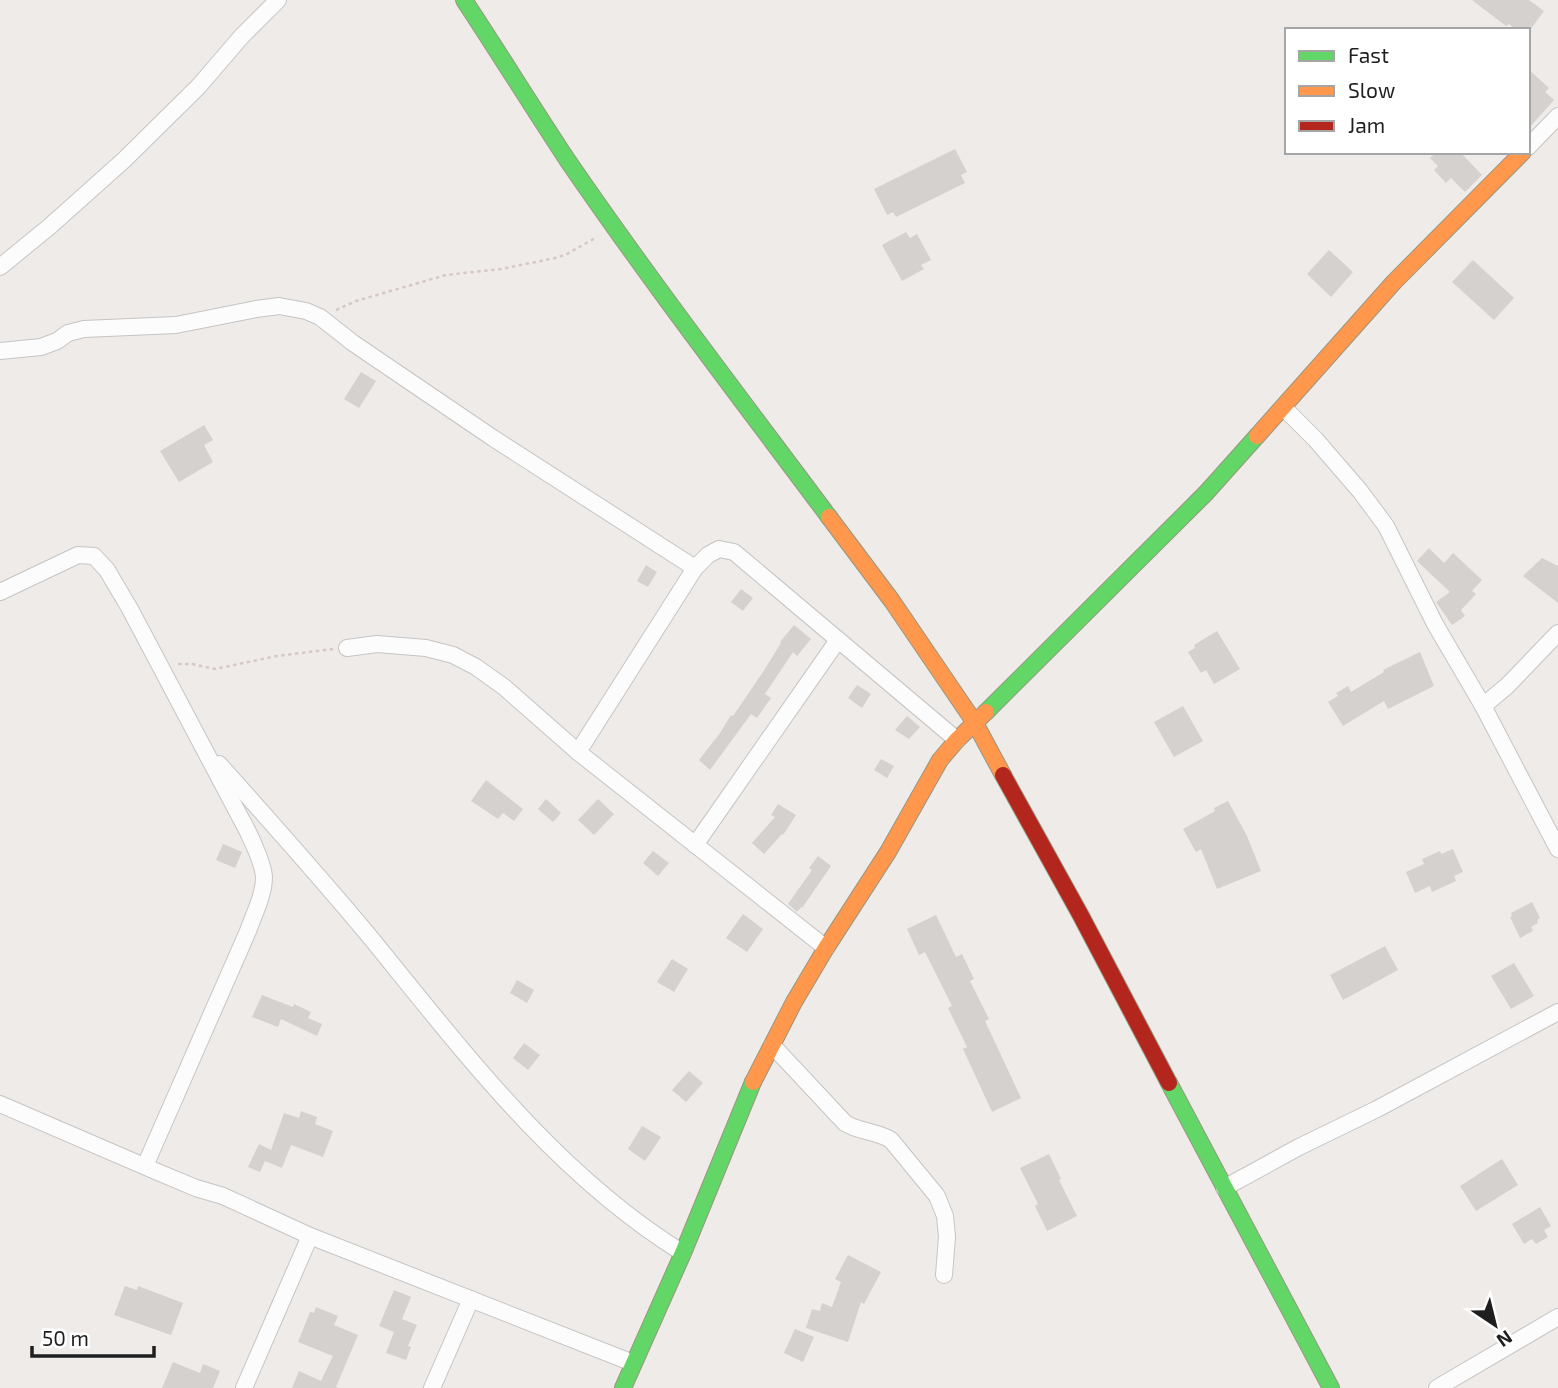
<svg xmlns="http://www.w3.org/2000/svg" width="1558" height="1388" viewBox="0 0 1558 1388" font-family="'Exo 2',sans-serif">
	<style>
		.building { fill: #d5d1cf }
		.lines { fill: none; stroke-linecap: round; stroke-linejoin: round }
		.street-casing { stroke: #c6c5c4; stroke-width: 18 }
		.fast-casing { stroke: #989780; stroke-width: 18 }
		.slow-casing { stroke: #989780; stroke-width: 18 }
		.jam-casing { stroke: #989780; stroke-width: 18 }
		.path { stroke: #d7c8c7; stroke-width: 2.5; stroke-dasharray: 3.5 3.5; stroke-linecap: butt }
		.street { stroke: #fcfcfc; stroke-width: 16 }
		.fast { stroke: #63d668; stroke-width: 16 }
		.slow { stroke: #ff974d; stroke-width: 16 }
		.jam { stroke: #b3261e; stroke-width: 16 }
	</style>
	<rect width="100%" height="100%" fill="#eeebe8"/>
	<g class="building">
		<polygon points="1472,0 1529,0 1544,11 1530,30 1516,30 1509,24 1506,26"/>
		<polygon points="1528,69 1549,88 1545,92 1554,100 1528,129"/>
		<polygon points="955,149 967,172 961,175 965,183 896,217 893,212 887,215 874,189"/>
		<polygon points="1437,152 1460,152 1482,175 1465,192 1451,178 1446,183 1434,170 1438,166 1430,158"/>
		<polygon points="906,232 910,238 917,234 931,260 921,265 924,269 902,281 882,245"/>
		<polygon points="1329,250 1353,272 1331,297 1307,274"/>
		<polygon points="1473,260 1514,298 1494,320 1452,282"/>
		<polygon points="361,372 376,381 359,408 344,399"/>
		<polygon points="204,425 213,440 204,445 213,462 179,482 160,451"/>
		<polygon points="1429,548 1444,563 1453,553 1482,580 1472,591 1476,594 1461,610 1465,616 1452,625 1436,602 1450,592 1417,561"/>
		<polygon points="1542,558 1558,566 1558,603 1523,576"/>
		<polygon points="646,565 657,572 648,587 637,581"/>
		<polygon points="741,589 753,598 743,611 731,602"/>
		<polygon points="794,625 811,639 797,656 793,652 765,694 771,698 757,718 751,714 710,770 699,760 720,733 731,715 733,716 763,672 781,643 780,642"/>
		<polygon points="1217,631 1240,669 1214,684 1206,670 1201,673 1188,652 1195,648 1194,645"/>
		<polygon points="1420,652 1434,686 1388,709 1384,701 1343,726 1328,702 1338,696 1336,693 1348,686 1351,692 1384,672 1383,670"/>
		<polygon points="857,685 871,694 862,708 848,698"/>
		<polygon points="1183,706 1203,741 1174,757 1154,722"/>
		<polygon points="907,716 920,727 909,739 895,730"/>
		<polygon points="881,759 894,766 887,778 874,770"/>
		<polygon points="486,780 523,809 514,821 503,813 498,819 471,801"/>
		<polygon points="546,799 561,813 553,822 538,809"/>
		<polygon points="598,799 614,814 594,835 578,820"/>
		<polygon points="1228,801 1247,836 1261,871 1217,889 1201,849 1196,852 1183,829 1215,811 1214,808"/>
		<polygon points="778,804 796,815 783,835 782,834 764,854 752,843 775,817 771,815"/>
		<polygon points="223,844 242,852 235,868 216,860"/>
		<polygon points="1453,849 1463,872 1454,876 1456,881 1432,892 1430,886 1415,893 1406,872 1424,864 1422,859 1440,851 1441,854"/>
		<polygon points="653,851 669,863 658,876 643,863"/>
		<polygon points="818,856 831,866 802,908 801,907 797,912 788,904 812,870 809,868"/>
		<polygon points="1532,902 1540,918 1537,920 1538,923 1531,927 1533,931 1520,938 1510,917 1512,916 1511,913"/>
		<polygon points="743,914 763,929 747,952 726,938"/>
		<polygon points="936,915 956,957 962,954 974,979 970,981 989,1019 985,1021 1021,1098 992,1112 963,1049 967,1047 948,1008 952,1006 925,952 919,955 907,929"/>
		<polygon points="1385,946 1398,970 1343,1000 1330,975"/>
		<polygon points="672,959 688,969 674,992 657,982"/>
		<polygon points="1514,963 1534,996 1511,1009 1491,976"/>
		<polygon points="517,980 534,990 527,1003 510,993"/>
		<polygon points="262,995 293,1007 294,1004 311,1012 308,1018 322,1024 317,1036 281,1019 278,1027 252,1017"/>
		<polygon points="524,1043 540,1055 528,1070 513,1058"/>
		<polygon points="689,1071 703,1083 686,1102 672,1090"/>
		<polygon points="301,1111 317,1117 315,1124 333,1131 323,1157 291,1145 282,1168 265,1161 260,1172 248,1167 259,1144 271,1150 284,1113 299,1118"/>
		<polygon points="642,1126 661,1137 645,1161 628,1149"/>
		<polygon points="1049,1154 1061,1179 1059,1180 1077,1216 1047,1231 1035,1206 1038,1204 1020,1168"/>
		<polygon points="1502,1159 1518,1185 1476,1211 1460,1186"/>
		<polygon points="1540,1207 1551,1226 1544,1230 1548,1237 1536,1244 1532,1239 1524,1244 1512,1224"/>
		<polygon points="848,1255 881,1272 864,1304 861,1302 848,1342 806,1328 812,1309 820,1311 822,1303 832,1307 841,1282 835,1279"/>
		<polygon points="125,1286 137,1290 138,1286 183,1303 171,1335 114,1315"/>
		<polygon points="394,1290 411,1297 402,1319 417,1325 408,1346 411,1347 406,1360 386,1353 394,1332 379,1326"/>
		<polygon points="316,1307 338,1316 334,1325 358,1335 336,1387 339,1388 292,1388 299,1371 321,1381 333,1356 298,1342 310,1312 314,1313"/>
		<polygon points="795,1329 814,1337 803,1362 784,1353"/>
		<polygon points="173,1362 200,1373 203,1364 220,1371 213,1388 162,1388"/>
	</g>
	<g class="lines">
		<defs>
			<g id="street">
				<polyline points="1528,147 1558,116"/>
				<polyline points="0,267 49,227 124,160 199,86 241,37 278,0"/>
				<polyline points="0,351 41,347 57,341 68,333 84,329 176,325 256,309 279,306 306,311 320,317 353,343 493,438 695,568"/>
				<polyline points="1283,407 1316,440 1360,491 1386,526 1435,624 1483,706 1558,849"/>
				<path d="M 0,592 L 78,555 L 94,556 L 107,570 L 130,609 L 239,815 C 247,829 263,861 264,877 C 264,895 254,914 248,931 L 145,1166"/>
				<polyline points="347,648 377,644 426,648 453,655 476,667 504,687 578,752 826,948"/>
				<polyline points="1483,706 1507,686 1558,633"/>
				<polyline points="578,752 695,568 708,555 719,549 734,552 957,740"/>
				<path d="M 219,764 C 270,821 321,878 370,937 C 463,1051 555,1174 683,1253"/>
				<polyline points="695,845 838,640"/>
				<path d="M 772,1045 L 845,1123 C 859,1132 876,1131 891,1140 L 937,1196 L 945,1216 L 947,1237 L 944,1275"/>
				<polyline points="0,1104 160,1173 196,1188 223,1196 310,1236 633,1363"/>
				<polyline points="1224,1188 1299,1147 1377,1109 1558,1012"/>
				<polyline points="244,1388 310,1236"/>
				<polyline points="432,1388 471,1299"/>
				<polyline points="1437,1388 1558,1317"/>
			</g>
			<g id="fast">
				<path d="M 464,0 C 499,53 533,108 568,161 C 651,282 741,399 829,517"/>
				<polyline points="986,712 1206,493 1257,436"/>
				<polyline points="1169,1083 1331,1388"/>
				<polyline points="623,1388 683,1253 753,1082"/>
			</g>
			<g id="slow">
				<polyline points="1257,436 1394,282 1523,152"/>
				<polyline points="829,517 892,601 975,723 1003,775"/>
				<polyline points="753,1082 794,1002 826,948 888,852 940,760 957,740 986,712"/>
			</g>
			<polyline id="jam" points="1003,775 1080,914 1169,1083"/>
		</defs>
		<use href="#street" class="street-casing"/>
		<use href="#fast" class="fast-casing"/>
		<use href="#slow" class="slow-casing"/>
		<use href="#jam" class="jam-casing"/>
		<g class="path">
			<polyline points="336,310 356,301 446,275 501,269 555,258 567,254 597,237"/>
			<polyline points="178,664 192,664 215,669 277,656 333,649"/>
		</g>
		<use href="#street" class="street"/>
		<use href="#fast" class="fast"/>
		<use href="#slow" class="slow"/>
		<use href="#jam" class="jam"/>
	</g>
	<rect x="1285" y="28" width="245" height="126" fill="#ffffff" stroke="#a5a5a5" stroke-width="2"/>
	<rect x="1299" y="51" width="35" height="10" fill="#63d668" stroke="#a5a5a5" stroke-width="2"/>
	<text x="1348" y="63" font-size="21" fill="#1f1f1f">Fast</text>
	<rect x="1299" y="86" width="35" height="10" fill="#ff974d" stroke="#a5a5a5" stroke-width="2"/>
	<text x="1348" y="98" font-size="21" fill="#1f1f1f">Slow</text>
	<rect x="1299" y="121" width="35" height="10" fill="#b3261e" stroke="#a5a5a5" stroke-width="2"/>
	<text x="1348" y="133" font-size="21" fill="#1f1f1f">Jam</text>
	<g transform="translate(1495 1325) rotate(145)" stroke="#ffffff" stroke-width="5" paint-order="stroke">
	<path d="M0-5L12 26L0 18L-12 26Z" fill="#1f1f1f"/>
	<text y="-10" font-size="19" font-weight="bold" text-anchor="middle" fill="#1f1f1f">N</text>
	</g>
	<path d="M32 1346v10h122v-10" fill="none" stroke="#1f1f1f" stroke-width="3.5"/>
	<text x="42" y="1346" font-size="21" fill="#1f1f1f" stroke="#ffffff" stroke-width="5" paint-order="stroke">50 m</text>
</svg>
